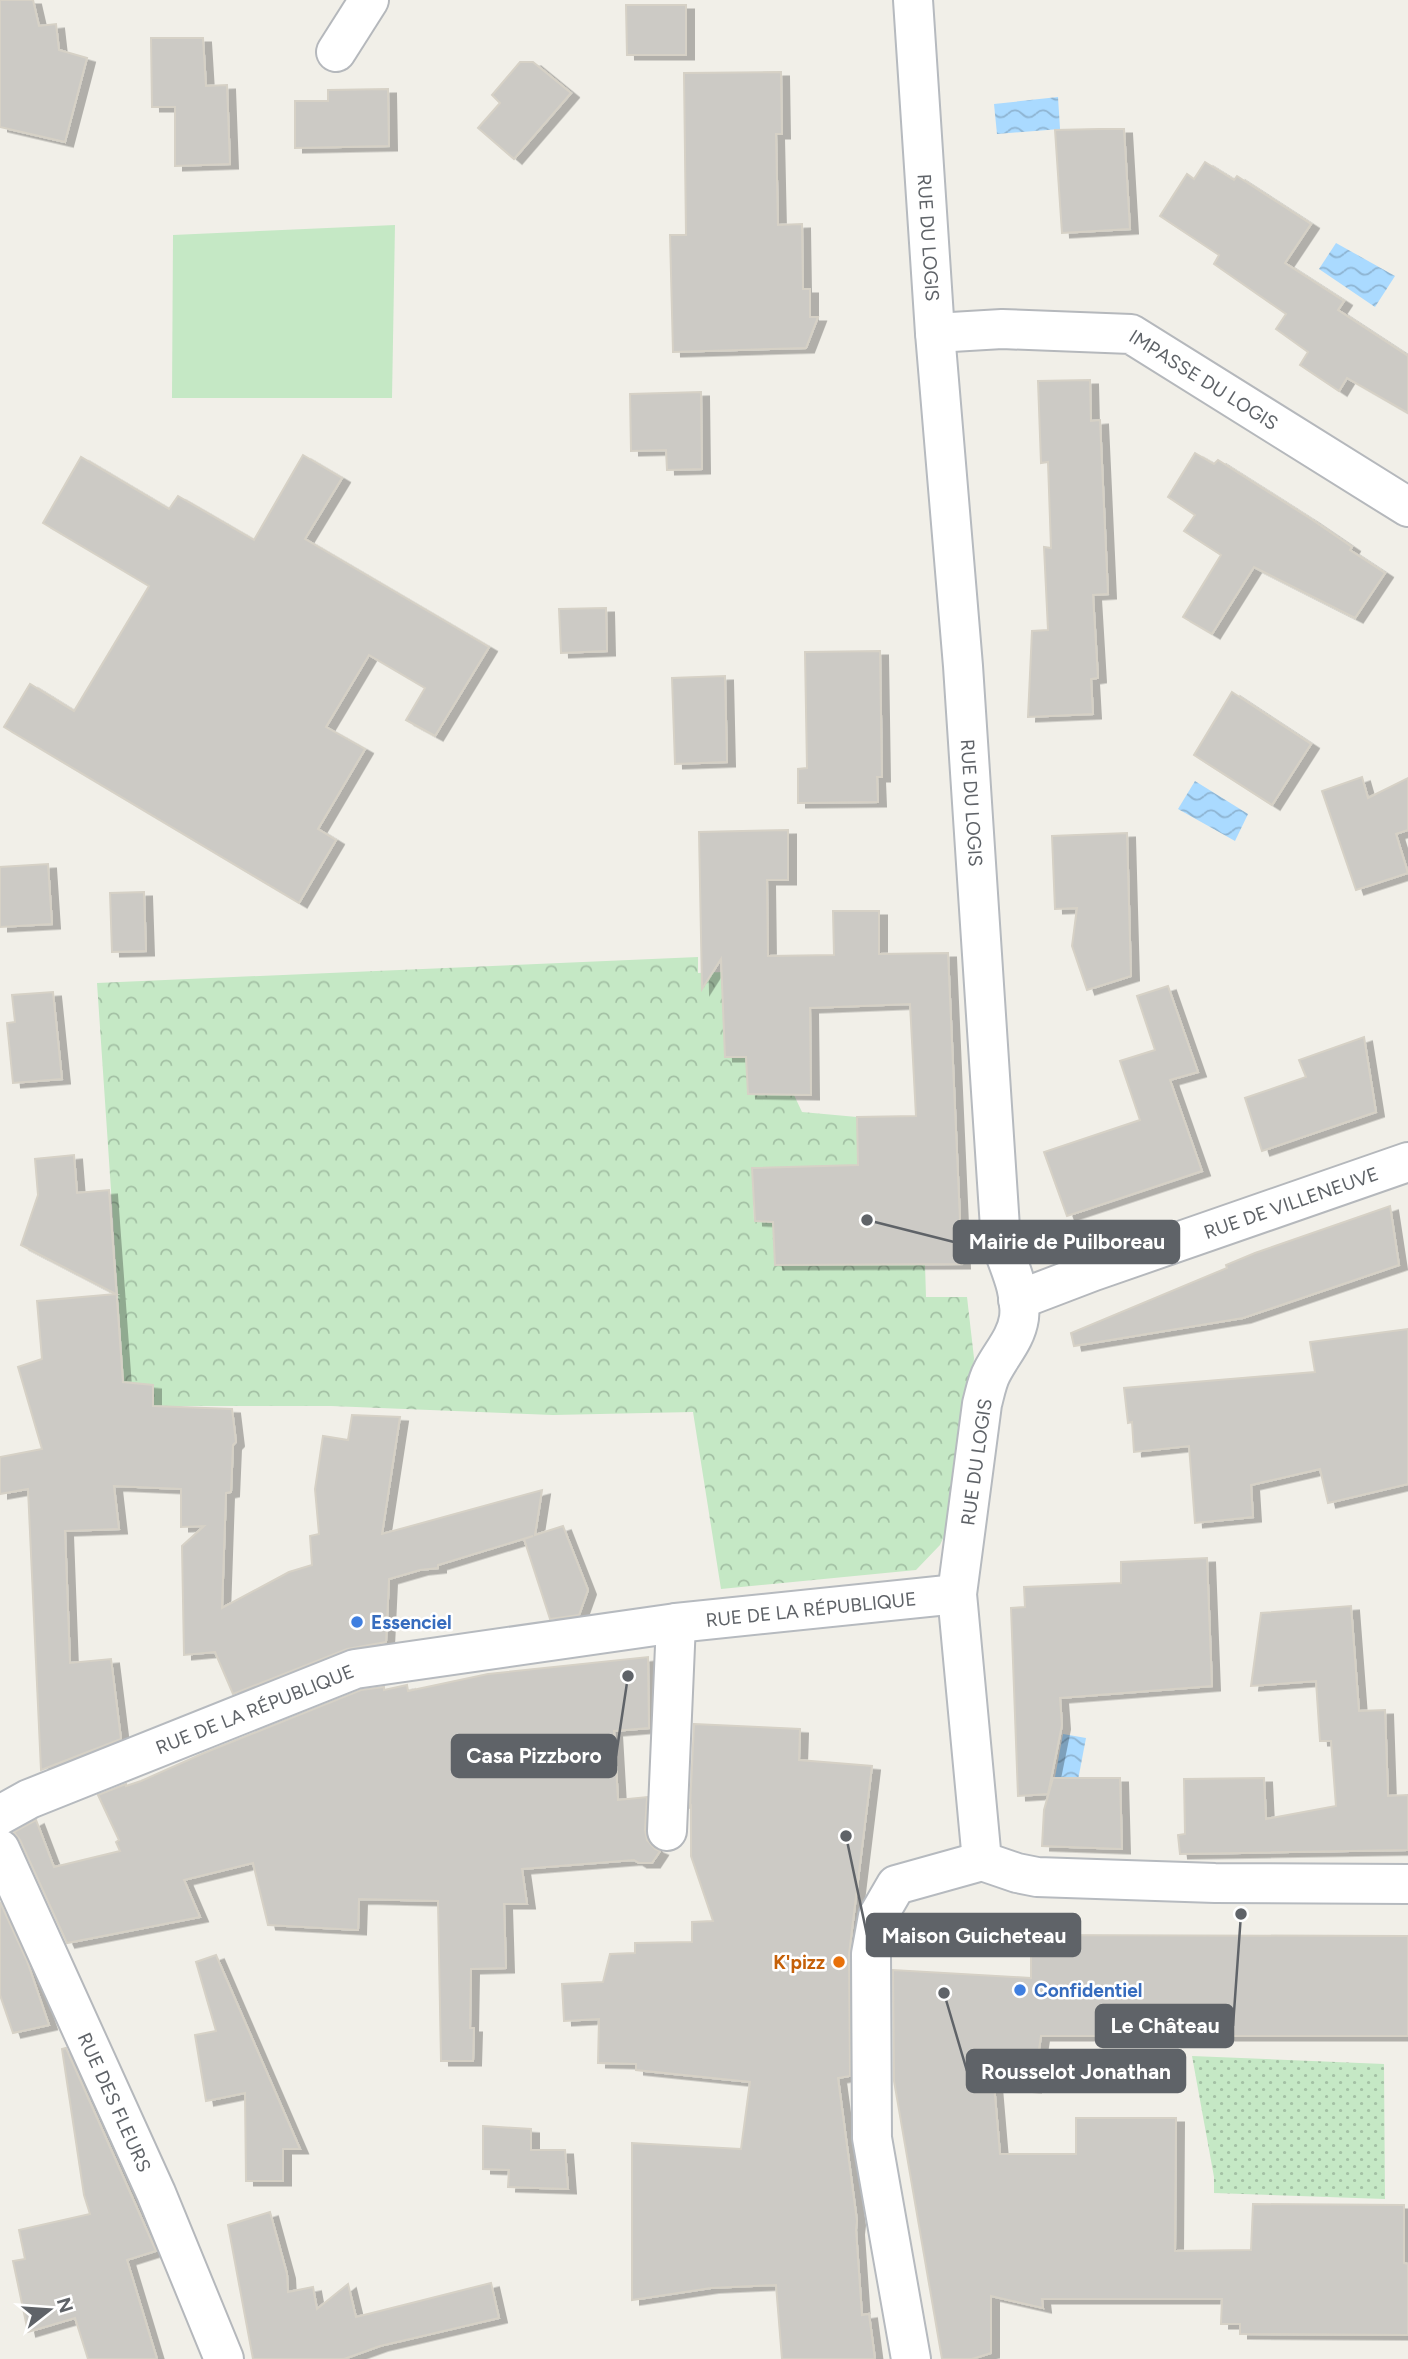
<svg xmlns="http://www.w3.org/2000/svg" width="1408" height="2359" viewBox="0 0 1408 2359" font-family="Figtree,sans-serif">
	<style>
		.grass { fill: url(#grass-dots) }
		.park { fill: url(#park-crowns) }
		.garden { fill: #c5e8c5 }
		.water { fill: url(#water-waves) }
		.building { fill: #cccac5; stroke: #d6d1c6; stroke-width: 2; filter: url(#shadow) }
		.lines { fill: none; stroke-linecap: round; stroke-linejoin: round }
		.street-casing { stroke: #b5b8bc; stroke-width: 42 }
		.secondary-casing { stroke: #b6babf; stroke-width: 42 }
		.street { stroke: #fff; stroke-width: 38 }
		.secondary { stroke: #fff; stroke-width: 38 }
		.shop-dot { fill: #3f7fe0; stroke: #fff; stroke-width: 2.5 }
		.food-dot { fill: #e8710a; stroke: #fff; stroke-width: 2.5 }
		.labels { text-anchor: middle; stroke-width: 5; stroke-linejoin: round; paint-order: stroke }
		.street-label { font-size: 19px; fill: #5f6368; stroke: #fff }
		.shop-label { font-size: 19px; font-weight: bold; fill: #366cbe; stroke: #fff; text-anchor: start }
		.food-label { font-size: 19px; font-weight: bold; fill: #c56008; stroke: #fff; text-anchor: end }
		.leader { fill: none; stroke: #5f6368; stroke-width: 2.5 }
		.callout-dot { fill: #5f6368; stroke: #fff; stroke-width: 2.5 }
		.callout { fill: #5f6368; stroke: #5f6368; stroke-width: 2.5 }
		.callout-label { font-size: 21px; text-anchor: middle; font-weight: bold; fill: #fff }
	</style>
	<defs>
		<pattern id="grass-dots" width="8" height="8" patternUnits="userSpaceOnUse" patternTransform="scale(1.75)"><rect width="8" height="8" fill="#c5e8c5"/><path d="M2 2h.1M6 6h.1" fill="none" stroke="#a3c0a4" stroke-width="1.8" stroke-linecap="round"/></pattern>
		<pattern id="park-crowns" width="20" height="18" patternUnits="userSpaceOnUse" patternTransform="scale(1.75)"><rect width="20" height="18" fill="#c5e8c5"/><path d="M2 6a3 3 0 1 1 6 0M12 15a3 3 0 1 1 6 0" fill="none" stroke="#a3c0a4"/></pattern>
		<pattern id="water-waves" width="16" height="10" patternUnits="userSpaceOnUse" patternTransform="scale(1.75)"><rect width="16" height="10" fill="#aadaff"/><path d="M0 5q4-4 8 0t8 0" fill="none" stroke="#8eb4d2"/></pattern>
		<filter id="shadow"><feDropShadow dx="8" dy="4.5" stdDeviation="0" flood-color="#0004"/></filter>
	</defs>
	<rect width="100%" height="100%" fill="#f1efe8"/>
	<polygon class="grass" points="1192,2056 1384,2064 1385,2199 1214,2193 1214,2177"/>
	<polygon class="park" points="698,957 698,973 723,972 725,1057 746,1057 748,1094 794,1095 802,1112 857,1117 858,1183 810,1166 752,1168 754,1221 773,1222 775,1265 925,1264 926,1297 967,1297 974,1358 965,1473 952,1519 940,1545 916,1570 721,1589 693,1412 553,1415 331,1406 153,1406 152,1385 124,1382 97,983"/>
	<polygon class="garden" points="395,225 392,398 172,398 173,235"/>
	<g class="water">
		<polygon points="1058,97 1060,129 997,134 994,104"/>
		<polygon points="1336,243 1395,276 1375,307 1319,269"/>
		<polygon points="1195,781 1248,814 1235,841 1178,809"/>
		<polygon points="1063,1734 1086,1738 1078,1780 1055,1777"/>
	</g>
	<g class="building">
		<polygon points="0,0 33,0 39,26 56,24 59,50 87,58 65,142 0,127"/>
		<polygon points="626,5 686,5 686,55 627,55"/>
		<polygon points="151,38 203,38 206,86 227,85 230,164 175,166 175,107 152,107"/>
		<polygon points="520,62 533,62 571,93 514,159 478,128 500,103 492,95"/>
		<polygon points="781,72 782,134 776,134 778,225 802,224 803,289 810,289 810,317 818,317 806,348 673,352 670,235 686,235 684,73"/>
		<polygon points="388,89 389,146 295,148 295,101 328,101 328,90"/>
		<polygon points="1099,129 1124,129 1130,229 1062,233 1055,130"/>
		<polygon points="1205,162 1234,180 1237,176 1311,224 1285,263 1344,301 1338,310 1408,356 1408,413 1347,378 1339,391 1300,365 1308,352 1276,329 1286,314 1214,264 1219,255 1160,216 1187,174 1194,179"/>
		<polygon points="1090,380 1091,421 1100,420 1108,594 1093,595 1098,678 1091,679 1093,714 1028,717 1032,631 1048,630 1044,547 1051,548 1048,462 1041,463 1038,381"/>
		<polygon points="701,392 702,469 667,470 666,450 631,451 630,394"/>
		<polygon points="1195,453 1214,464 1218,460 1311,519 1352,547 1350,550 1385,573 1355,618 1254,567 1212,634 1183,617 1221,555 1184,531 1195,515 1168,497"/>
		<polygon points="303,455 342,478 305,539 489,647 435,736 406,720 425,688 369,655 326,727 365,749 318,829 336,840 299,903 4,727 30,684 74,711 149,586 43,523 81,457 169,509 178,496 254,540"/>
		<polygon points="606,608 607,651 561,653 559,609"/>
		<polygon points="880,651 882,777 877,777 878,802 798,803 798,769 807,768 805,652"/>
		<polygon points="725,676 727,762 675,764 672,678"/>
		<polygon points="1232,692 1311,744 1272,805 1194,755"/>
		<polygon points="1362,777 1368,798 1408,778 1408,830 1396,834 1408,873 1356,890 1322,791"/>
		<polygon points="788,830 788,880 767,880 768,956 834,955 833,911 879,911 879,954 948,953 962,1264 775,1265 773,1222 755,1221 752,1168 858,1165 857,1117 916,1116 910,1004 810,1008 811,1095 748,1094 746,1057 725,1057 721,959 702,989 699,832"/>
		<polygon points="1127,833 1131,976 1087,990 1072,946 1077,908 1055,909 1052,836"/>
		<polygon points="48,864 52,924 0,927 0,867"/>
		<polygon points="144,892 146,951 112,952 110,893"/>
		<polygon points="1168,986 1198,1072 1170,1080 1202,1171 1067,1216 1044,1152 1140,1120 1120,1061 1155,1050 1137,996"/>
		<polygon points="53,992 62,1079 13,1083 7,1023 15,1022 12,995"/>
		<polygon points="1364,1037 1376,1112 1262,1151 1245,1098 1306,1077 1299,1060"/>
		<polygon points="74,1155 77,1193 109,1190 123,1382 153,1385 153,1406 232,1409 236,1442 233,1445 231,1492 226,1493 222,1608 289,1572 312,1565 310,1536 319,1534 315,1489 323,1436 348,1440 352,1415 400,1417 382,1534 542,1490 535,1535 563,1526 588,1590 579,1615 550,1619 524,1539 533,1536 438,1565 438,1568 420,1570 389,1579 386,1642 347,1649 233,1694 215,1652 184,1655 182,1546 204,1526 181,1527 181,1489 114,1486 119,1529 65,1531 70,1663 111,1659 121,1739 41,1770 28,1489 0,1494 0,1457 42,1449 18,1367 42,1359 37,1301 116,1294 21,1245 38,1195 35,1159"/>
		<polygon points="1390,1206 1399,1265 1243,1318 1074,1346 1071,1333 1227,1268 1226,1265 1255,1253"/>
		<polygon points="1408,1329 1408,1484 1328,1503 1320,1469 1251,1485 1253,1517 1195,1523 1189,1446 1134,1452 1132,1422 1128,1423 1124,1388 1315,1372 1310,1342"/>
		<polygon points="1207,1558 1212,1686 1060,1698 1062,1725 1048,1794 1018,1796 1011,1608 1025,1607 1024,1587 1121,1583 1121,1562"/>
		<polygon points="1351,1606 1359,1711 1385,1710 1388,1796 1408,1795 1408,1850 1180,1854 1178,1835 1185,1834 1184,1779 1264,1778 1266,1819 1336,1806 1331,1741 1320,1741 1316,1681 1251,1686 1261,1613"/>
		<polygon points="648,1657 649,1728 614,1731 618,1800 647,1797 645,1830 647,1840 655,1849 660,1851 652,1863 639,1863 634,1860 522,1869 527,1904 504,1904 506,1968 471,1969 470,2028 474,2028 473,2061 441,2061 438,1901 359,1899 358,1930 268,1925 253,1863 184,1880 200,1917 67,1943 20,1840 14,1832 36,1820 54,1867 120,1851 116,1842 119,1840 98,1795 126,1784 126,1786 141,1781 204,1753 361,1690 384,1687 384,1690 407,1685 408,1691 488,1674"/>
		<polygon points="694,1724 800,1729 799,1760 872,1766 849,1954 850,2076 838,2078 857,2221 856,2230 862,2315 869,2314 875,2359 782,2359 776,2285 711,2288 632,2300 632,2143 741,2149 750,2082 636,2070 636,2064 598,2063 599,2019 564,2021 562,1984 603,1982 610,1954 635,1953 635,1943 692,1942 692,1922 713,1921 691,1856 691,1806 690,1807"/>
		<polygon points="1053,1778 1120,1778 1122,1849 1042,1846 1044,1810"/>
		<polygon points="0,1902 27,1961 49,2025 13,2033 0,1995"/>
		<polygon points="1031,1935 1408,1936 1408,2036 1041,2036 1033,2088 994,2084 1000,2154 1076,2154 1076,2118 1176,2118 1175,2251 1251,2250 1253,2204 1404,2205 1404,2263 1408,2264 1408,2335 1240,2334 1240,2324 1221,2324 1222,2299 1042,2299 1043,2308 991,2296 991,2353 972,2359 942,2359 894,2081 893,1970 1031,1978"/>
		<polygon points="216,1955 300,2149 283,2149 283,2181 246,2181 245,2093 206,2101 195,2035 216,2031 196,1962"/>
		<polygon points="66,2048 156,2251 127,2260 157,2359 88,2359 75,2318 28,2332 13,2261 25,2259 19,2230 90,2214 84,2195 62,2049"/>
		<polygon points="483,2126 531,2129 531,2150 565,2150 568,2189 508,2187 509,2170 483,2169"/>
		<polygon points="270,2212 287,2274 288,2292 313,2287 317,2309 348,2284 356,2317 491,2283 499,2318 380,2346 344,2359 253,2359 228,2225"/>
	</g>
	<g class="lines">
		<defs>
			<g id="street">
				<polyline points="336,52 369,0"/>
				<path id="s1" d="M 935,333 L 1002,329 L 1131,334 L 1408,507"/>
				<path id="s2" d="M 1018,1300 L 1094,1271 L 1408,1162"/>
				<polyline points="667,1831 676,1623"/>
				<path id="s3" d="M 0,1849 L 156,2193 L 224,2359"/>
			</g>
			<g id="secondary">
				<path id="s4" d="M 913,0 L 935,333 L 963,666 L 1001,1243 C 1009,1266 1022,1292 1019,1318 C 1016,1339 1001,1354 992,1372 C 987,1381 985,1393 982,1404 L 957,1594 L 982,1861 L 1017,1873 L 1037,1877 L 1215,1883 L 1408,1884"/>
				<path id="s5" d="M 0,1815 L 29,1799 L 355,1669 L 676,1623 L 957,1594"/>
				<polyline points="911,2359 872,2138 871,1954 878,1916 896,1885 982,1861"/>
			</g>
		</defs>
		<use href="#street" class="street-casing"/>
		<use href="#secondary" class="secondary-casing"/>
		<use href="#street" class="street"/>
		<use href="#secondary" class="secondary"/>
	</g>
	<g class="shop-dot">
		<circle cx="357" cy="1622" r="7"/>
		<circle cx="1020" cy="1990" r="7"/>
	</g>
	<circle class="food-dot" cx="839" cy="1962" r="7"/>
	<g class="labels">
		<g class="street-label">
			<text dy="7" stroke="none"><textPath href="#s4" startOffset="238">RUE DU LOGIS</textPath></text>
			<text dy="7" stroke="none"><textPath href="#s1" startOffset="282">IMPASSE DU LOGIS</textPath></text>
			<text dy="7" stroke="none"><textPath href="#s4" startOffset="805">RUE DU LOGIS</textPath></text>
			<text dy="7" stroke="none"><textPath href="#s2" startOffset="290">RUE DE VILLENEUVE</textPath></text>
			<text transform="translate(976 1462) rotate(-82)" y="7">RUE DU LOGIS</text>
			<text dy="7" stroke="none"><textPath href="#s5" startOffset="844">RUE DE LA RÉPUBLIQUE</textPath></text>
			<text dy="7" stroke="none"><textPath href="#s5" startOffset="276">RUE DE LA RÉPUBLIQUE</textPath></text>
			<text dy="7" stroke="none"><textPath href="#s3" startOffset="278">RUE DES FLEURS</textPath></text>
		</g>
		<g class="shop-label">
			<text x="371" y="1629">Essenciel</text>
			<text x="1034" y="1997">Confidentiel</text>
		</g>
		<g class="food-label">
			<text x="825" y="1969">K'pizz</text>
		</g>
	</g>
	<path class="leader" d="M867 1220L954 1242M628 1676L616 1756M846 1836L867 1935M1241 1914L1233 2026M944 1993L967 2071"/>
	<g class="callout-dot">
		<circle cx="867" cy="1220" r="7"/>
		<circle cx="628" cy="1676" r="7"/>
		<circle cx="846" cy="1836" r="7"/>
		<circle cx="1241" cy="1914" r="7"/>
		<circle cx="944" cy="1993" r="7"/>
	</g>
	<g class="callout">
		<rect x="954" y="1221" width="225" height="42" rx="7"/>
		<rect x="452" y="1735" width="164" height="42" rx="7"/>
		<rect x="867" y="1914" width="213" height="42" rx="7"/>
		<rect x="1096" y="2005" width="137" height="42" rx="7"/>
		<rect x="967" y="2050" width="218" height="42" rx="7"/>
	</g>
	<g class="callout-label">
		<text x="1067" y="1249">Mairie de Puilboreau</text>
		<text x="534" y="1763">Casa Pizzboro</text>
		<text x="974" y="1943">Maison Guicheteau</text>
		<text x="1165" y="2033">Le Château</text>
		<text x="1076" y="2079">Rousselot Jonathan</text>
	</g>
	<g transform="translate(49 2310) rotate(73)" stroke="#ffffff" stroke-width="5" paint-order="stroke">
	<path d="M0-5L12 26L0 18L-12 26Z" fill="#5f6368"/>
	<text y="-10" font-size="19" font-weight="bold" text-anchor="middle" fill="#5f6368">N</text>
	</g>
</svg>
